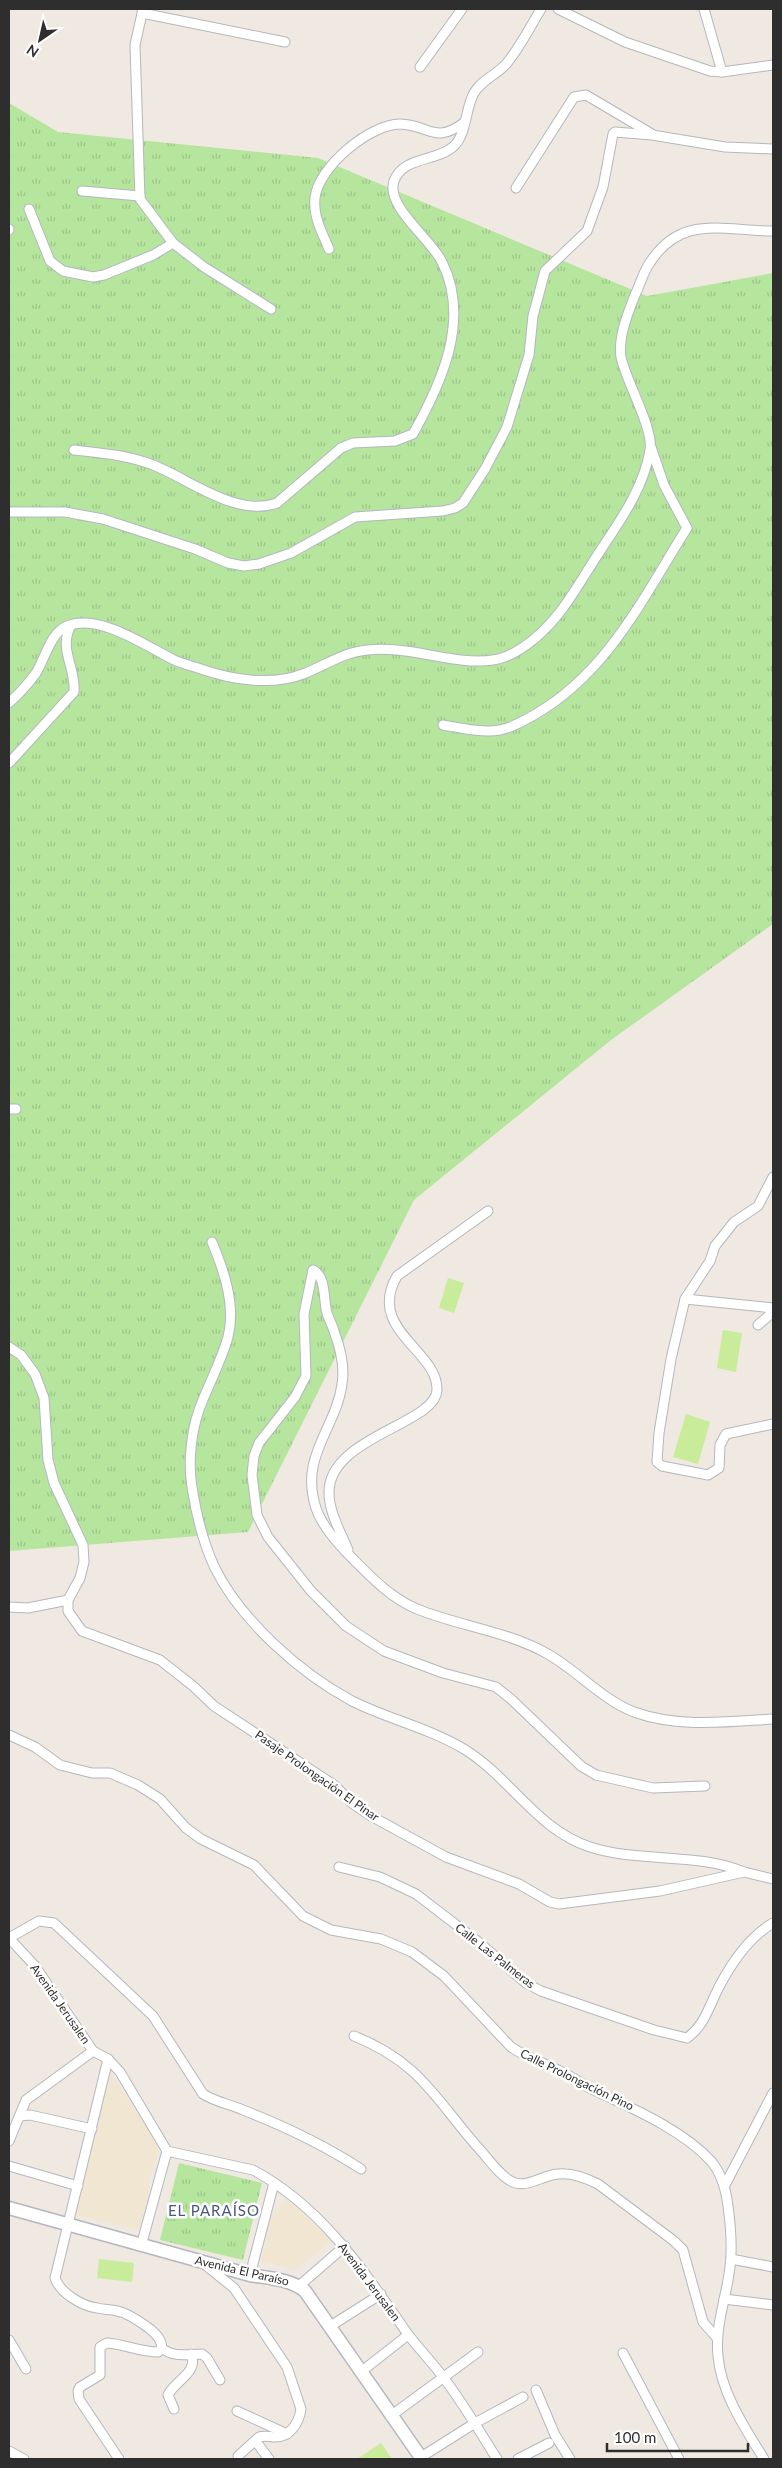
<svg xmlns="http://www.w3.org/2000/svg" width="782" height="2468" viewBox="0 0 782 2468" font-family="Lato,sans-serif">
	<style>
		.education { fill: #f0e6d1 }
		.grass { fill: url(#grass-tufts) }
		.pitch { fill: #c9ec9a }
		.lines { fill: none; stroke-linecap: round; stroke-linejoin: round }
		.street-casing { stroke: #b4b7c1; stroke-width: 11 }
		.secondary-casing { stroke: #b4b7c1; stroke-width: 15 }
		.street { stroke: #fff; stroke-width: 9 }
		.secondary { stroke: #fff; stroke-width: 12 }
		.labels { text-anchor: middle; stroke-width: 5; stroke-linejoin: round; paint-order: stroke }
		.street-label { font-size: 12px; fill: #2e2e2e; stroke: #fff }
		.quarter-label { font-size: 15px; letter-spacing: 1px; fill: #4d5680; stroke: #fff }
	</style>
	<defs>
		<pattern id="grass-tufts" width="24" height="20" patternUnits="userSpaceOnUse" patternTransform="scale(1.25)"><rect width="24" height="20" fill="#b6e59e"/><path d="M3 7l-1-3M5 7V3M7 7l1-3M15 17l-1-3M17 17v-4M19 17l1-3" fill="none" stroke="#9dc588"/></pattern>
	</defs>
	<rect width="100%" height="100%" fill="#efe9e1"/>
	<g class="education">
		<polygon points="108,2069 160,2147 148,2183 150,2186 140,2227 136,2229 79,2216 74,2211"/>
		<polygon points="288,2198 331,2241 295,2270 262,2261 271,2217"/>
	</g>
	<g class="grass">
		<polygon points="9,103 58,132 318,158 647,296 773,273 773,924 611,1040 414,1200 248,1532 9,1551"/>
		<polygon points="179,2163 262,2183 243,2260 160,2240"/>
	</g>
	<g class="pitch">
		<polygon points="448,1278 464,1283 454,1313 439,1308"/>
		<polygon points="723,1330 742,1333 736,1372 717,1368"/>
		<polygon points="686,1414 710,1422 698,1464 673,1457"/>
		<polygon points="99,2259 134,2263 132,2282 97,2278"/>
		<polygon points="381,2443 392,2459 357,2459"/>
	</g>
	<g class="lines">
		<defs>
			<g id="street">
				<polyline points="143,9 135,45 140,199 173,243 204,267 271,309"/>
				<polyline points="558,9 625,42 710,71 722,72 773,65"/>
				<polyline points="704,9 722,72"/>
				<polyline points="142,13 285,42"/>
				<polyline points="420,67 462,9"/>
				<polyline points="516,188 574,97 586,95 652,134"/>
				<polyline points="82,191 140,196"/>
				<polyline points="29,209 50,261 63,271 93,277 104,275 153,255 173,243"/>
				<polyline points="9,229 9,230"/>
				<path d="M 329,249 C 322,232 313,217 315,198 C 318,167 370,124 400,124 C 430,125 434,145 465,122"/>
				<path d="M 74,450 C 100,453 128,455 153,465 C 189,479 237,518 277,503 L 341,448 L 353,443 L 395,441 L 413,434 C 441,384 471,320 442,262 C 432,240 385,206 394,181 C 403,156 437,162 454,146 C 467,133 465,109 474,93 C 481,80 497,75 507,63 C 520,47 530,27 541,9"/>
				<polyline points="9,512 65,512 103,519 195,549 228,563 244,566 259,564 291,553 355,517 443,511 455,508 463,503 485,469 507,427 529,355 533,316 545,271 587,231 603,187 613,134 615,132 652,135 725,147 773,149"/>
				<path d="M 9,703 C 19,694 28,684 36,673 C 45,659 50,633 67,626 C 99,613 146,646 174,660 C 183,664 192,666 201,669 C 232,680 272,686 303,674 C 324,666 344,652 367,650 C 410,645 455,666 493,660 C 508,658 522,649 534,639 C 559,619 576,589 593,562 C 616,526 643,492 650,450 C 654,429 625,379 621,357 C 618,337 628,313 635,295 C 640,285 643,273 649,264 C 681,213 723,231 773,231"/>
				<path d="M 443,725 C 461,728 482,733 500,730 C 512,728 523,721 534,715 C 608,673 644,596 687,528 L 664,485 L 651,447"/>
				<path d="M 9,763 L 74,692 C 76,666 58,650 71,625"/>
				<polyline points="9,1109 16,1109"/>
				<polyline points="773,1177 758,1206 734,1222 715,1246 710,1261 685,1299 671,1359 659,1433 657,1462 662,1466 708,1475 719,1468 720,1445 726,1434 773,1424"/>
				<path d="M 212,1242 C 224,1271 236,1305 228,1337 C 221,1362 208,1385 199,1410 C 191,1433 188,1463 192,1487 C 196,1513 203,1542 214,1566 C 240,1620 300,1673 352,1701 C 388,1719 429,1728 464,1749 C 510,1777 537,1830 590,1847 C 640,1863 696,1852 744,1872"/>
				<polyline points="685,1299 773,1308"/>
				<polyline points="758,1325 773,1312"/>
				<polyline points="9,1347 21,1355 35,1374 44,1398 48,1460 54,1483 83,1545 84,1562 80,1578 68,1600 68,1611 82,1631 160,1660 193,1686 214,1706 334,1785 352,1803 371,1816 446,1857 519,1884 550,1902 559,1904 660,1891 744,1872 773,1879"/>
				<path d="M 348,1550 C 341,1533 329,1512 329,1493 C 328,1437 436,1424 437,1390 C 438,1350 366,1330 397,1276 L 488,1211"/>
				<polyline points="9,1607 28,1608 68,1600"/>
				<path d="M 9,1735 L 35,1747 L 60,1765 L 92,1773 L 110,1773 L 138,1785 L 160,1799 L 186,1828 L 201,1839 L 254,1865 L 303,1916 L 331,1930 L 381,1939 L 412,1952 L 444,1976 L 511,2047 C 525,2057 542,2062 558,2070 C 572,2076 584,2086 598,2092 C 634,2109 684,2131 711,2161 C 722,2174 726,2190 728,2206 C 731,2228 733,2252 729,2274 C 725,2301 715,2328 718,2356 C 721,2393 745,2428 764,2459"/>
				<path d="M 705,1786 L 653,1788 L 596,1775 L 581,1766 L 511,1699 L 496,1687 L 443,1673 L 384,1651 L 346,1626 L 311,1591 L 268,1537 L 257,1515 L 252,1475 L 254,1456 L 259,1443 L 295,1397 L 306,1376 L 304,1314 L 313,1270 C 325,1275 324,1297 326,1309 C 327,1316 332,1324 334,1331 C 340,1347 345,1367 342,1384 C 336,1429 299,1456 316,1508 C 322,1527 339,1545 352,1558 C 372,1578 391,1598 417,1609 C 459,1626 506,1631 546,1653 C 577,1670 601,1699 634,1712 C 678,1728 727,1722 773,1719"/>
				<path d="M 339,1867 L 380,1877 L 416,1894 L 476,1940 L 526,1983 L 541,1991 L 654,2030 L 687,2038 C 705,2025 709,2006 719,1987 C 732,1962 749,1937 773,1923"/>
				<path d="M 9,1938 L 35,1966 L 93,2051 L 108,2059 L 120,2072 L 167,2151 L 253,2170 C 321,2206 364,2271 407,2333 C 418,2348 432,2362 443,2377 C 463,2403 480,2432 497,2459"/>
				<path d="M 9,1938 L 39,1921 L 54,1923 L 153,2016 L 203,2094 C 216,2102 229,2104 243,2110 C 284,2126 324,2145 361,2169"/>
				<path d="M 354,2036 C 422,2063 436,2101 482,2152 C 489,2160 496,2170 505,2177 C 523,2193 538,2176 558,2174 C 572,2172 586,2178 598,2184 L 674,2241 L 683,2250 L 703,2322 L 717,2338"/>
				<path d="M 108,2059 L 55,2278 C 60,2293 82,2306 97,2308 C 106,2310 115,2309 124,2313 C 133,2317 142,2323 150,2329 C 157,2335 161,2339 162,2348 L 158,2352 C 140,2352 124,2344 107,2343 L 100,2347 L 100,2375 L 80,2387 L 78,2391 L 79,2399 L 119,2459"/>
				<polyline points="20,2116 30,2115 92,2129"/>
				<polyline points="9,2141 26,2100 93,2051"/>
				<polyline points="9,2166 78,2186"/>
				<polyline points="725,2185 773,2093"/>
				<polyline points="141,2246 167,2151"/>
				<polyline points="731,2259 773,2267"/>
				<path d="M 204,2264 L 234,2288 L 248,2309 L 287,2367 L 301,2409 C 299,2423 290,2437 275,2437 C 269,2437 265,2435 259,2437 L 238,2456"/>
				<polyline points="250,2275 274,2183"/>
				<polyline points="299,2286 345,2246"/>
				<polyline points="724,2299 773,2305"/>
				<polyline points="329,2327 381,2294"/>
				<polyline points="9,2340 26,2369"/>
				<path d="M 162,2348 C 173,2358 188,2354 202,2354 L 207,2358 L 220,2380"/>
				<polyline points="623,2353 679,2459"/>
				<polyline points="362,2371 408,2335"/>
				<polyline points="536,2390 555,2435 570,2459"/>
				<path d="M 174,2409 L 168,2395 C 175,2380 199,2373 191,2354"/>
				<polyline points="237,2411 287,2434"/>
				<polyline points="392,2415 478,2352"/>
				<polyline points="257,2439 257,2443 269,2459"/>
				<polyline points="9,2451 24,2459"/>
				<polyline points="418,2459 475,2423 523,2397"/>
				<polyline points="518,2459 549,2443"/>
			</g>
			<path id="secondary" d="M 9,2208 L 250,2275 C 269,2278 290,2279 305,2291 L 422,2459"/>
		</defs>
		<use href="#street" class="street-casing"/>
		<use href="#secondary" class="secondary-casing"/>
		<use href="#street" class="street"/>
		<use href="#secondary" class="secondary"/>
	</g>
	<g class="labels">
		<g class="street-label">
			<text transform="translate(317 1776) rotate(35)" y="4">Pasaje Prolongación El Pinar</text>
			<text transform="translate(495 1956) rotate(38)" y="4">Calle Las Palmeras</text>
			<text transform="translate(60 2004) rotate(55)" y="4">Avenida Jerusalen</text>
			<text transform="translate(577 2080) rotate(26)" y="4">Calle Prolongación Pino</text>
			<text transform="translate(242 2271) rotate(13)" y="4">Avenida El Paraíso</text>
			<text transform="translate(369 2282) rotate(53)" y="4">Avenida Jerusalen</text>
		</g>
		<g class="quarter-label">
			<text x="214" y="2216">EL PARAÍSO</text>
		</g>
	</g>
	<rect width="782" height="2468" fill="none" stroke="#2e2e2e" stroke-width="20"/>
	<g transform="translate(40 40) rotate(214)" stroke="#ffffff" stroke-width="4" paint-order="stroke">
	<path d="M0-4L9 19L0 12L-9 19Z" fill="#2e2e2e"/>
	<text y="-8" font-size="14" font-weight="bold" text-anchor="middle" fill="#2e2e2e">N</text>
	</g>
	<path d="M607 2443v8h141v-8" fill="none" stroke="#2e2e2e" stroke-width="2.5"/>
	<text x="614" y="2443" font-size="15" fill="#2e2e2e" stroke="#ffffff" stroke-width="4" paint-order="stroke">100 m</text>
</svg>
